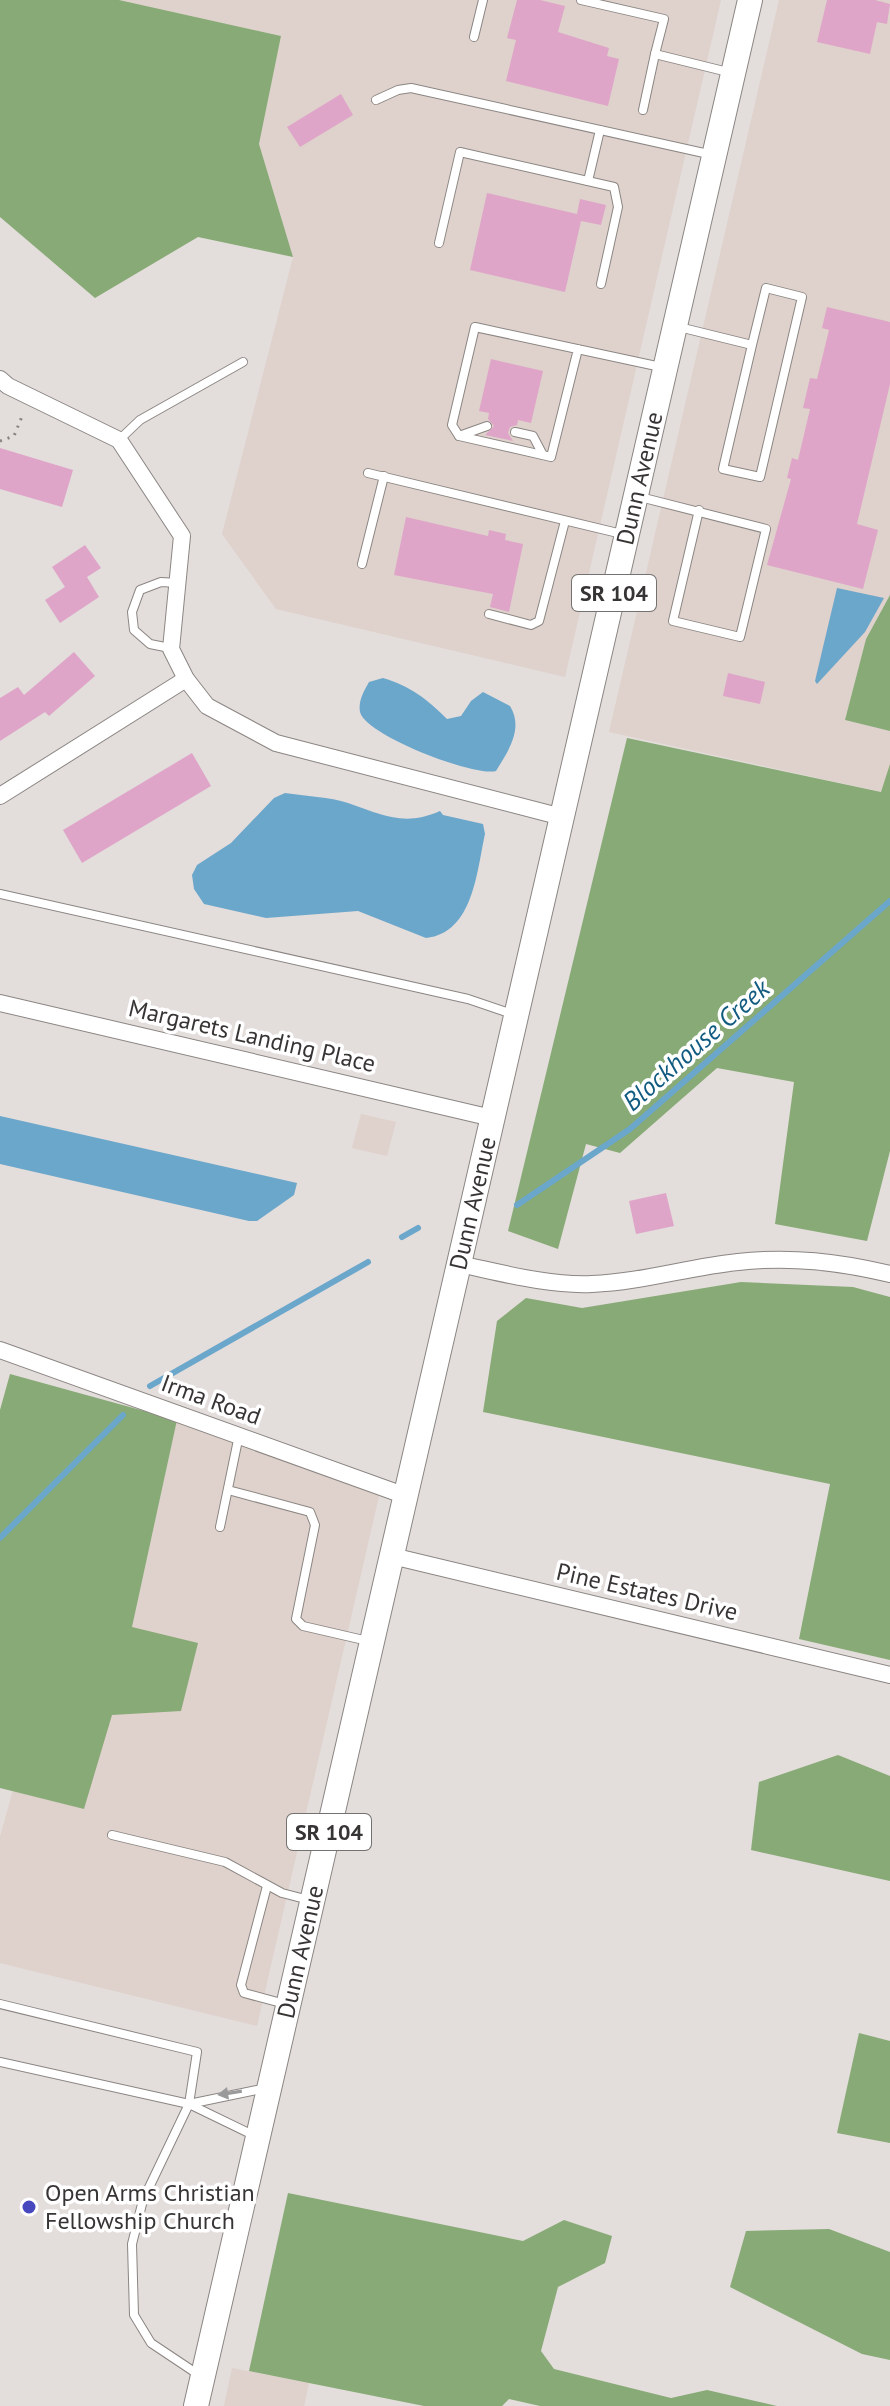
<svg xmlns="http://www.w3.org/2000/svg" width="890" height="2406" viewBox="0 0 890 2406" font-family="'PT Sans',sans-serif">
	<style>
		.built { fill: #dfd1cb }
		.forest { fill: #88aa76 }
		.water { fill: #6ba6cb }
		.lines { fill: none; stroke-linecap: round; stroke-linejoin: round }
		.stream { stroke: #6ba6cb; stroke-width: 6 }
		.building { fill: #dfa5c9 }
		.lane-casing { stroke: #8b8683; stroke-width: 10 }
		.street-casing { stroke: #8b8683; stroke-width: 18 }
		.primary-casing { stroke: #8b8683; stroke-width: 26 }
		.path { stroke: #878382; stroke-width: 3; stroke-dasharray: 2 6; stroke-linecap: butt }
		.lane { stroke: #fff; stroke-width: 8 }
		.street { stroke: #fff; stroke-width: 16 }
		.primary { stroke: #fff; stroke-width: 24 }
		.oneway { fill: #9b9a9a }
		.poi-dot { fill: #4848be; stroke: #fff; stroke-width: 3 }
		.labels { text-anchor: middle; stroke-width: 7; stroke-linejoin: round; paint-order: stroke }
		.shield { fill: #fff; stroke: #737271; stroke-width: 2 }
		.shield-label { font-size: 22px; font-weight: bold; fill: #373534 }
		.street-label { font-size: 24px; fill: #373534; stroke: #fff }
		.poi-label { font-size: 24px; fill: #373534; stroke: #fff; text-anchor: start }
		.water-label { font-size: 26px; font-style: italic; fill: #125b80; stroke: #fff }
	</style>
	<rect width="100%" height="100%" fill="#e3dddb"/>
	<g class="built">
		<polygon points="119,0 721,0 565,677 276,609 222,534 293,257 259,144 281,36"/>
		<polygon points="779,0 890,0 890,595 866,639 845,720 890,731 890,764 882,792 609,732"/>
		<polygon points="361,1114 396,1122 387,1156 352,1148"/>
		<polygon points="177,1420 379,1496 257,2026 0,1963 0,1837 13,1790 84,1809 132,1627"/>
		<polygon points="232,2368 309,2383 304,2406 224,2406"/>
	</g>
	<g class="forest">
		<polygon points="0,0 119,0 281,36 259,144 293,257 198,237 95,298 0,217"/>
		<polygon points="890,595 890,731 845,720 866,639"/>
		<polygon points="627,738 881,792 890,764 890,1151 867,1241 775,1224 794,1082 717,1068 620,1153 586,1144 558,1249 508,1231"/>
		<polygon points="741,1282 853,1287 890,1297 890,1660 799,1639 830,1484 483,1412 497,1321 526,1298 582,1308"/>
		<polygon points="10,1374 177,1420 132,1627 198,1643 181,1711 112,1715 84,1809 0,1788 0,1410"/>
		<polygon points="838,1755 890,1776 890,1881 751,1850 759,1782"/>
		<polygon points="859,2033 890,2041 890,2143 837,2133"/>
		<polygon points="288,2193 523,2241 564,2220 612,2236 605,2263 558,2287 541,2351 554,2369 671,2398 707,2390 777,2406 540,2406 509,2399 502,2406 424,2406 249,2371"/>
		<polygon points="829,2229 890,2252 890,2360 862,2354 730,2287 746,2231"/>
	</g>
	<g class="water">
		<polygon points="837,588 884,598 865,632 817,684 815,681"/>
		<path d="M 383,678 C 410,686 427,699 447,719 L 461,716 L 471,701 L 483,692 L 510,706 C 524,729 508,751 496,771 C 474,777 365,735 360,712 C 358,701 364,691 369,682 Z"/>
		<path d="M 285,793 C 305,796 330,797 348,803 C 383,815 404,827 440,811 L 443,815 L 483,824 L 485,834 C 477,869 474,933 426,938 L 358,911 L 266,918 L 204,904 L 194,889 L 192,875 L 197,865 L 231,843 L 274,798 Z"/>
		<polygon points="0,1116 297,1183 294,1195 257,1221 249,1221 0,1164"/>
	</g>
	<g class="lines">
		<g class="stream">
			<polyline points="517,1205 630,1129 890,901"/>
			<polyline points="402,1237 418,1228"/>
			<polyline points="150,1386 368,1262"/>
			<polyline points="0,1538 123,1415"/>
		</g>
	</g>
	<g class="building">
		<polygon points="517,0 540,0 565,6 558,32 609,48 607,56 619,59 608,106 506,81 516,40 507,38"/>
		<polygon points="827,0 875,0 890,4 887,24 877,22 870,54 817,42"/>
		<polygon points="341,94 353,115 300,147 287,127"/>
		<polygon points="487,193 577,214 580,199 606,205 601,225 581,221 565,292 470,270"/>
		<polygon points="827,307 890,322 890,384 857,524 878,530 863,589 767,565 791,479 787,478 792,458 798,460 810,409 803,408 810,378 817,379 829,330 822,328"/>
		<polygon points="491,359 543,371 531,423 518,420 517,425 510,427 508,433 513,441 485,435 494,426 488,419 489,413 479,411"/>
		<polygon points="0,448 73,470 62,507 0,489"/>
		<polygon points="406,517 488,536 489,530 506,534 505,540 523,544 509,612 490,607 493,594 394,575"/>
		<polygon points="85,545 101,568 87,577 99,597 60,623 45,600 65,587 52,567"/>
		<polygon points="74,652 95,676 49,716 45,712 0,741 0,698 18,687 24,695"/>
		<polygon points="728,673 765,682 760,704 723,696"/>
		<polygon points="192,753 211,786 82,863 63,830"/>
		<polygon points="666,1193 674,1226 636,1234 629,1201"/>
	</g>
	<g class="lines">
		<defs>
			<g id="lane">
				<polyline points="581,0 664,19 655,54 732,73"/>
				<polyline points="474,37 483,0"/>
				<polyline points="376,100 398,90 411,88 713,155"/>
				<polyline points="643,110 655,54"/>
				<polyline points="588,181 600,130"/>
				<polyline points="439,243 460,152 614,187 618,207 601,284"/>
				<polyline points="679,327 752,345 766,288 802,297 760,477 723,469 752,345"/>
				<polyline points="578,349 551,457 459,436 452,425 475,327 661,367"/>
				<polyline points="515,432 533,436 543,455"/>
				<polyline points="459,436 487,426"/>
				<polyline points="119,440 140,420 243,362"/>
				<polyline points="368,473 622,534"/>
				<polyline points="640,497 766,529 740,637 673,621 699,510"/>
				<polyline points="362,564 384,476"/>
				<polyline points="489,614 531,625 539,621 565,521"/>
				<polyline points="170,648 150,644 134,630 132,612 140,590 161,582 178,583"/>
				<polyline points="0,894 468,999 515,1015"/>
				<polyline points="228,1490 310,1512 315,1525 296,1619 303,1626 368,1641"/>
				<polyline points="220,1527 239,1435"/>
				<polyline points="112,1835 225,1862 282,1893 309,1900"/>
				<polyline points="267,1886 241,1985 244,1993 285,2004"/>
				<polyline points="0,2004 197,2052 189,2104 143,2200 132,2244 134,2315 151,2343 199,2375"/>
				<polyline points="0,2062 189,2104 255,2136"/>
				<polyline points="189,2104 266,2088"/>
			</g>
			<g id="street">
				<polyline points="0,379 8,386 119,440 182,536 171,649 186,679 207,706 276,743 562,817"/>
				<polyline points="0,796 186,679"/>
				<polyline points="0,1003 492,1118"/>
				<path d="M 459,1264 C 502,1273 549,1286 592,1284 C 642,1282 689,1267 738,1262 C 791,1256 839,1262 890,1274"/>
				<polyline points="0,1350 406,1496"/>
				<polyline points="392,1556 890,1675"/>
			</g>
			<g id="primary">
				<path id="s1" d="M 196,2406 L 750,0"/>
			</g>
		</defs>
		<use href="#lane" class="lane-casing"/>
		<use href="#street" class="street-casing"/>
		<use href="#primary" class="primary-casing"/>
		<polyline class="path" points="0,441 14,436 23,414"/>
		<use href="#lane" class="lane"/>
		<use href="#street" class="street"/>
		<use href="#primary" class="primary"/>
	</g>
	<defs><path id="oneway-solid" d="M-6-.8H1V-3.2L6.5 0L1 3.2V.8H-6Z" transform="scale(2)"/></defs>
	<use class="oneway" href="#oneway-solid" transform="translate(230 2093) rotate(171)"/>
	<circle class="poi-dot" cx="29" cy="2207" r="8"/>
	<g class="labels">
		<g class="shield">
			<rect x="572" y="575" width="84" height="36" rx="6"/>
			<rect x="287" y="1814" width="84" height="36" rx="6"/>
		</g>
		<g class="shield-label">
			<text x="614" y="601">SR 104</text>
			<text x="329" y="1840">SR 104</text>
		</g>
		<g class="street-label">
			<text dy="8" stroke="none"><textPath href="#s1" startOffset="1978">Dunn Avenue</textPath></text>
			<text transform="translate(252 1036) rotate(13)" y="8">Margarets Landing Place</text>
			<text dy="8" stroke="none"><textPath href="#s1" startOffset="1234">Dunn Avenue</textPath></text>
			<text transform="translate(211 1400) rotate(20)" y="8">Irma Road</text>
			<text transform="translate(647 1592) rotate(13)" y="8">Pine Estates Drive</text>
			<text dy="8" stroke="none"><textPath href="#s1" startOffset="466">Dunn Avenue</textPath></text>
		</g>
		<g class="poi-label">
			<text x="45" y="2201">Open Arms Christian<tspan x="45" dy="28">Fellowship Church</tspan></text>
		</g>
		<g class="water-label">
			<text transform="translate(696 1045) rotate(-41)" y="9">Blockhouse Creek</text>
		</g>
	</g>
</svg>
